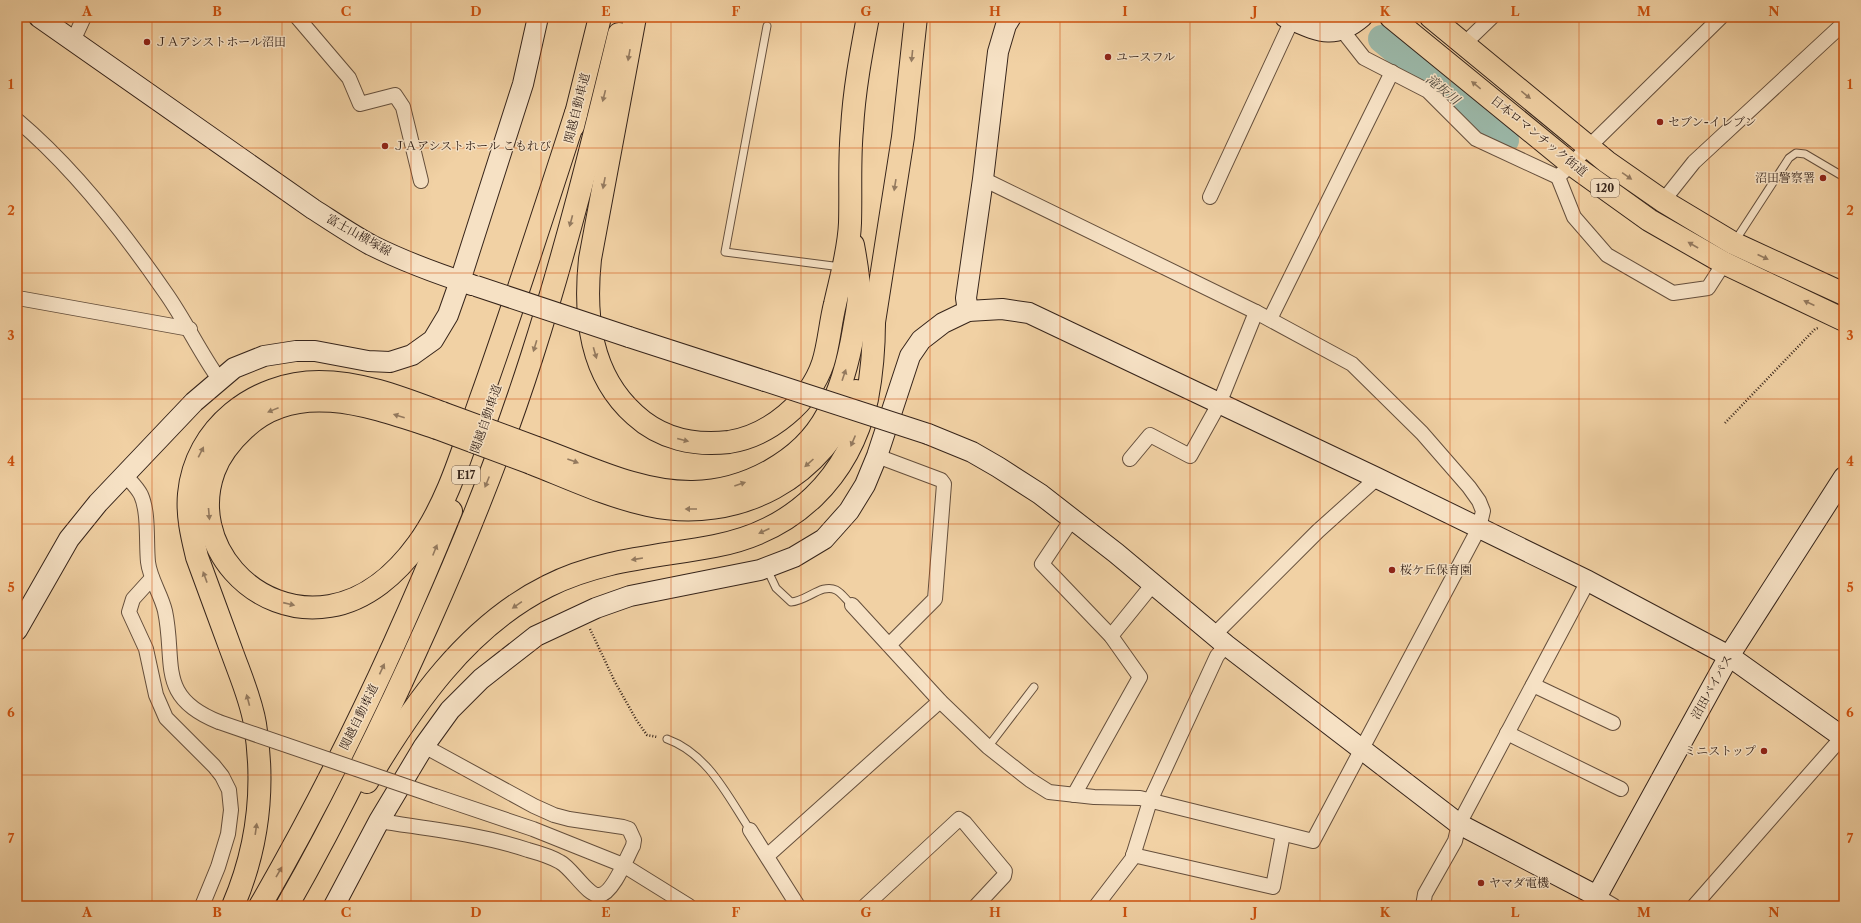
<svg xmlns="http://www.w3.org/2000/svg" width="1861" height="923" viewBox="0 0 1861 923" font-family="'Libre Caslon Text','Noto Serif JP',serif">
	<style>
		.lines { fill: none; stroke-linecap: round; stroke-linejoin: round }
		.river { stroke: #9bb7a7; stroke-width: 28 }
		.lane-casing { stroke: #654f3c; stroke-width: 9 }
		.street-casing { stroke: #654f3c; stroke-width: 16 }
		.secondary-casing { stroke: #36241a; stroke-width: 22 }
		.highway-casing { stroke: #36241a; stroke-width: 24 }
		.path { stroke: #36241a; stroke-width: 2.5; stroke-dasharray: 1 2; stroke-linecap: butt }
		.lane { stroke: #f6e1c4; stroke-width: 7 }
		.street { stroke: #f6e1c4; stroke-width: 14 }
		.secondary { stroke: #f6e1c4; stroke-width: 20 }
		.highway { stroke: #f1d1a4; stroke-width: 22 }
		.street-bridge-casing { stroke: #654f3c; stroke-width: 16; stroke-linecap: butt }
		.secondary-bridge-casing { stroke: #36241a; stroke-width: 22; stroke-linecap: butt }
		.highway-bridge-casing { stroke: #36241a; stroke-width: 24; stroke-linecap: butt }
		.street-bridge { stroke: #f6e1c4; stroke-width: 14 }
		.secondary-bridge { stroke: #f6e1c4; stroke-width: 20 }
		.highway-bridge { stroke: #f1d1a4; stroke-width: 22 }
		.oneway { fill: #947a5f }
		.grid { fill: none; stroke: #cd510e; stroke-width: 1; stroke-opacity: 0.55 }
		.poi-dot { fill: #8f2418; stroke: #f6e1c4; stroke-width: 1.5 }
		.labels { text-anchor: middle; stroke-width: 3; stroke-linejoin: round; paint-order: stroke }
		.shield { fill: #f6e1c4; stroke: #705d4d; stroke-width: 1 }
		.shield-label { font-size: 11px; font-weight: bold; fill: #36241a }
		.poi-label { font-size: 12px; fill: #36241a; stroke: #f6e1c4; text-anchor: start }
		.street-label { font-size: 12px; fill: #36241a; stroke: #f6e1c4 }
		.water-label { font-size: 13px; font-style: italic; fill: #4f493d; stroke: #f6e1c4 }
		.neatline { fill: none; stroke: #cd510e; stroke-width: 1.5 }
		.grid-label { font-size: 13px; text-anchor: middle; font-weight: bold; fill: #cd510e }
	</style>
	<rect width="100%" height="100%" fill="#f1d1a4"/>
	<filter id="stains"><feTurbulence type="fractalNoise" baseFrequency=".005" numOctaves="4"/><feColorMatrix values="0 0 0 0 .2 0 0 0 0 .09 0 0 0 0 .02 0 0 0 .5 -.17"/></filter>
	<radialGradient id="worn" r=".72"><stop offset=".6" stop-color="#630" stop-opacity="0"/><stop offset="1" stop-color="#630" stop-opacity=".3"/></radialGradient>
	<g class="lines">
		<polyline class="river" points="1382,39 1505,140"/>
		<defs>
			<g id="lane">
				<polyline points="767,26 725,252 841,267"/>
				<polyline points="1735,241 1789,158 1796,153 1805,154 1844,177"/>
				<path d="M 767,569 L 776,588 L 791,602 C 807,601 822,583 836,590 C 842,593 847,601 852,605"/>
				<path d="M 667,739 C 708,754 727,795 750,830"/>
				<polyline points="988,747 1034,687"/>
			</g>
			<g id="street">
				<polyline points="297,17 349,78 360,104 395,95 403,107 421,181"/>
				<polyline points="1721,17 1558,177 1574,217 1607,255 1673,293 1708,288 1724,263"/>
				<polyline points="1342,30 1364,58 1428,91 1476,139 1558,177"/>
				<polyline points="73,41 84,17"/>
				<polyline points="1464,44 1492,17"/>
				<path d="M 17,120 C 74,168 123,231 165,292 C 185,320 199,351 219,379"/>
				<polyline points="1210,197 1292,20"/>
				<polyline points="1663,201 1694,162 1844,23"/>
				<polyline points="18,298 190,329"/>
				<polyline points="1270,319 1392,72"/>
				<polyline points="877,456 941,480 944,484 935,599 889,645"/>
				<polyline points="1130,459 1150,435 1190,456 1219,404 1256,312"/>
				<path d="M 124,474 C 130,481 137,487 141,495 C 149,513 146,542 148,562 C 150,579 161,594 165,611 C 176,663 156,697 219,722"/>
				<polyline points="1072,519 1042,564 1111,636 1140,677 1074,795"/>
				<polyline points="152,578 133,599 129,612 146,649 156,695 166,718 214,766 222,776 229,790 231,810 228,834 218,867 202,906"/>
				<polyline points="852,605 940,701 988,747 1030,780 1049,792 1094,797 1140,798 1313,841 1479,528 1483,511 1479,501 1469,487 1422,433 1352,364 1256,312 983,179"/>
				<polyline points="1214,635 1318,531 1377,478"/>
				<polyline points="1111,636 1153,584"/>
				<polyline points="1533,685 1613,723"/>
				<polyline points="1507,733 1621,789"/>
				<polyline points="435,796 533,829 623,865 689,906"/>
				<path d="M 379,821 C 429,829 480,834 528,850 C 539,853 550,856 560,862 C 572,868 588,897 600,895 C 613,893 627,857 633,846 L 634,840 L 629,829 L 623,827 L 569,819 L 554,815 L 534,806 L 424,746"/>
				<polyline points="750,830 798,906"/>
				<polyline points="1133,855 1273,887 1283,834"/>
				<polyline points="767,856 940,701"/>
				<polyline points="1597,896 1614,906"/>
				<polyline points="865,906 959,819 965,823 1005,871 1004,876 976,906"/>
				<polyline points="1096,906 1132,859 1150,801 1217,656 1226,645"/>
				<polyline points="1423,906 1425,894 1455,841 1459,824 1588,581"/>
				<polyline points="1694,906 1844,735"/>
			</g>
			<g id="secondary">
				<path d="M 39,17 L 313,209 C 332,221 351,234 371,245 C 403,261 438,274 472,285"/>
				<path d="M 1285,17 C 1316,30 1333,42 1362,17"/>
				<polyline points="968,311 966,298 983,179 998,52 1006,25 1011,17"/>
				<polyline points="629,337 765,381"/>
				<polyline points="928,434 972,452 998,467 1040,494 1116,553 1226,645 1459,824 1597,896"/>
				<polyline points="17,630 69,539 98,503 194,402 234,368 264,356 296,351 315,351 368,361 390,362 412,355 433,340 448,315 460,281 523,84 538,17"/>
				<polyline points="334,906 379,821 424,746 450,710 481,679 536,636 596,608 630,596 760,570 794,557 824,539 849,511 865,485 877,456 910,356 921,340 943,323 968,311 1002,309 1029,313 1377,478 1588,581 1729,656 1844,738"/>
				<polyline points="1593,906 1597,896 1729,656 1844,477"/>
			</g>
			<g id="highway">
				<path d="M 635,17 L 590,259 C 584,316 590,375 635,415 C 661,439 695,446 729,442 C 769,436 810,402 823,363 C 829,344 830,324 835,304 C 841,277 849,250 850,223 C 851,191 849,160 852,129 C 854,91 861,54 868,17"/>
				<polyline points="1391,17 1571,164 1649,220 1724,263 1844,320"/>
				<polyline points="1431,17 1607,162 1663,201 1733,243 1844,294"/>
				<polyline points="573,126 600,17"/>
				<polyline points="872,335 903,137 916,17"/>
				<path d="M 437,428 C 376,408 297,377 244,429 C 231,441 220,455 214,471 C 187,545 255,619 330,606 C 367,600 397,573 418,544 C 448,503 463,449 480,401 C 514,306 545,209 576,113"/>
				<path d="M 537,448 C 587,466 639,493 693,492 C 745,491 802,462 827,415 C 842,388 849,359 854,329 C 856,317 859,305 859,293 C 859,277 856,261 853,245"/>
				<path d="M 531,463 C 569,478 607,496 648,505 C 737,525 826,477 856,391"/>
				<path d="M 367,782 C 412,706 467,626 548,586 C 602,559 657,557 715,546 C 794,531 849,478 867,399 C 872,373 874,347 874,321"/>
				<path d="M 233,906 C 258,848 265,786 255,724 C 251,700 241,677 233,655 C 221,622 209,590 197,557 C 192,536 187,516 189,494 C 195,428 255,382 319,382 C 362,382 402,398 442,413"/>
				<path d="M 260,906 C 333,780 396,647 451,511"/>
				<path d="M 287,906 C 339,815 385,720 428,624 C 467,537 503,447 532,356 C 566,250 593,142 619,34"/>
			</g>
		</defs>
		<use href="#lane" class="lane-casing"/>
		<use href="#street" class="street-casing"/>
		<use href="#secondary" class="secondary-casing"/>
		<use href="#highway" class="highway-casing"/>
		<g class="path">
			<polyline points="1725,423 1815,329 1818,328"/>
			<polyline points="590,629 615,682 637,721 647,735 657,737"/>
		</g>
		<use href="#lane" class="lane"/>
		<use href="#street" class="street"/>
		<use href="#secondary" class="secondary"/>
		<use href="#highway" class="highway"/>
		<defs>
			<polyline id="street-bridge" points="219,722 435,796"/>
			<g id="secondary-bridge">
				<polyline points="476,286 629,337"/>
				<polyline points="765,381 928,434"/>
			</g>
			<g id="highway-bridge">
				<polyline points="442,413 537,448"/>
				<polyline points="437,428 531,463"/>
			</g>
		</defs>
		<use href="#street-bridge" class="street-bridge-casing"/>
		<use href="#secondary-bridge" class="secondary-bridge-casing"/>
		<use href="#highway-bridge" class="highway-bridge-casing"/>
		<use href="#street-bridge" class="street-bridge"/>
		<use href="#secondary-bridge" class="secondary-bridge"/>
		<use href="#highway-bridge" class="highway-bridge"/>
	</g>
	<defs><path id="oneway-solid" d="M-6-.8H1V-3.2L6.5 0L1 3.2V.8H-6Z"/></defs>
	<g class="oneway">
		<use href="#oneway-solid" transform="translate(629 55) rotate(100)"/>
		<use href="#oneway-solid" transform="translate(912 56) rotate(96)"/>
		<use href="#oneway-solid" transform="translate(1476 85) rotate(-141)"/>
		<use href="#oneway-solid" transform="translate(1526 95) rotate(39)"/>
		<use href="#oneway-solid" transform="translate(604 96) rotate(104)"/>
		<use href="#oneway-solid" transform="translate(1627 176) rotate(35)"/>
		<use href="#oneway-solid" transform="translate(604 183) rotate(101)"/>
		<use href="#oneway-solid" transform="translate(895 185) rotate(99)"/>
		<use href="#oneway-solid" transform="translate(571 221) rotate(105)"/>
		<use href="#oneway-solid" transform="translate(1693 245) rotate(-150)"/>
		<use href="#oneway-solid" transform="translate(1763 257) rotate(25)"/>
		<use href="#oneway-solid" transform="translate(1809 303) rotate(-155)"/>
		<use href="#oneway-solid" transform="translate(535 346) rotate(107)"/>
		<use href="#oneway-solid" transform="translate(595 353) rotate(74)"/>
		<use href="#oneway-solid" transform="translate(844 375) rotate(-71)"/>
		<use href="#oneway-solid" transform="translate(273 410) rotate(158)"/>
		<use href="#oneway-solid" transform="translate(399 416) rotate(-162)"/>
		<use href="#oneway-solid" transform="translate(683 440) rotate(14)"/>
		<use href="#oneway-solid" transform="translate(853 441) rotate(113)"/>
		<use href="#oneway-solid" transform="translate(201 452) rotate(-63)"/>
		<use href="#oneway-solid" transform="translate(573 461) rotate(20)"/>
		<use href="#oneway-solid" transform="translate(809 463) rotate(138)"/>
		<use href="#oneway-solid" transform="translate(487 482) rotate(112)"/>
		<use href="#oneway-solid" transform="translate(740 484) rotate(-19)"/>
		<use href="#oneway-solid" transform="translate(691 509) rotate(180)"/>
		<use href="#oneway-solid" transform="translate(209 514) rotate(85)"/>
		<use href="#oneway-solid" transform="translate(764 531) rotate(156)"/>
		<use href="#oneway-solid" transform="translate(435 550) rotate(-68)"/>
		<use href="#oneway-solid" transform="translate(637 559) rotate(171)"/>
		<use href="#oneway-solid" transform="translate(205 577) rotate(-110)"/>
		<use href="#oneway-solid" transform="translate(289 604) rotate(13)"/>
		<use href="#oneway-solid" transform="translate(517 605) rotate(145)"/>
		<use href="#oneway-solid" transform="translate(382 669) rotate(-65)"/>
		<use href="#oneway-solid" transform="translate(248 700) rotate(-105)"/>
		<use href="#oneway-solid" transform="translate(256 829) rotate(-82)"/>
		<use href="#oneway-solid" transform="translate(279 872) rotate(-60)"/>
	</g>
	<path class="grid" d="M 152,17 L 152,906M 282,17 L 282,906M 411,17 L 411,906M 541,17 L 541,906M 671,17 L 671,906M 801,17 L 801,906M 930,17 L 930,906M 1060,17 L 1060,906M 1190,17 L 1190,906M 1320,17 L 1320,906M 1450,17 L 1450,906M 1579,17 L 1579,906M 1709,17 L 1709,906M 17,148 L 1844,148M 17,273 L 1844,273M 17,399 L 1844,399M 17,524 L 1844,524M 17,650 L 1844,650M 17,775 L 1844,775"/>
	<g class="poi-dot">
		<circle cx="147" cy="42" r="4"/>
		<circle cx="1108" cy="57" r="4"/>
		<circle cx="1660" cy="122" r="4"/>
		<circle cx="385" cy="146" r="4"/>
		<circle cx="1823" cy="178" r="4"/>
		<circle cx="1392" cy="570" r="4"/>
		<circle cx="1764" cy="751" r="4"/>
		<circle cx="1481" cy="883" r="4"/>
	</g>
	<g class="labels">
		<g class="shield">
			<rect x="1591" y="179" width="28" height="18" rx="3"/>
			<rect x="452" y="466" width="28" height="18" rx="3"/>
		</g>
		<g class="shield-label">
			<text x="1605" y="192">120</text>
			<text x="466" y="479">E17</text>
		</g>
		<g class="poi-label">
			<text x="155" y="46">ＪＡアシストホール沼田</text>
			<text x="1116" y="61">ユースフル</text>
			<text x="1668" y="126">セブン-イレブン</text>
			<text x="393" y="150">ＪＡアシストホール こもれび</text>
			<text x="1815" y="182" text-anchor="end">沼田警察署</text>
			<text x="1400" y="574">桜ケ丘保育園</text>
			<text x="1756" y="755" text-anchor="end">ミニストップ</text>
			<text x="1489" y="887">ヤマダ電機</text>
		</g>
		<g class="street-label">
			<text transform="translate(577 108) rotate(-76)" y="4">関越自動車道</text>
			<text transform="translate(1539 136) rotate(39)" y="4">日本ロマンチック街道</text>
			<text transform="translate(359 235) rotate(29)" y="4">富士山横塚線</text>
			<text transform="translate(486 419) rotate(-71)" y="4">関越自動車道</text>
			<text transform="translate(1712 687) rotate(-61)" y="4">沼田バイパス</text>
			<text transform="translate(359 717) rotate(-64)" y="4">関越自動車道</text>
		</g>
		<g class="water-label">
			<text transform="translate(1443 89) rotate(39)" y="5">滝坂川</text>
		</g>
	</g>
	<rect width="1861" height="923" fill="none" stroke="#f1d1a4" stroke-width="44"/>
	<rect x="22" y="22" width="1817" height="879" class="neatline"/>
	<g class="grid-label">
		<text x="87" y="16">A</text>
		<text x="217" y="16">B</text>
		<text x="346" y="16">C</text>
		<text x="476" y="16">D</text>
		<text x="606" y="16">E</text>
		<text x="736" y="16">F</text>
		<text x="866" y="16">G</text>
		<text x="995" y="16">H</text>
		<text x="1125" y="16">I</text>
		<text x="1255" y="16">J</text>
		<text x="1385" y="16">K</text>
		<text x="1515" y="16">L</text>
		<text x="1644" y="16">M</text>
		<text x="1774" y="16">N</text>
		<text x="11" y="89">1</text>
		<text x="1850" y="89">1</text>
		<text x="11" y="215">2</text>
		<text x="1850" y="215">2</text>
		<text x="11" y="340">3</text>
		<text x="1850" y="340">3</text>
		<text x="11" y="466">4</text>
		<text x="1850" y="466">4</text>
		<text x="11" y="592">5</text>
		<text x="1850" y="592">5</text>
		<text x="11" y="717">6</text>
		<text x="1850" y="717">6</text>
		<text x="11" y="843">7</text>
		<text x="1850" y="843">7</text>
		<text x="87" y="917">A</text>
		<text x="217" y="917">B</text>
		<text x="346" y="917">C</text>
		<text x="476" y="917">D</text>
		<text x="606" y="917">E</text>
		<text x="736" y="917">F</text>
		<text x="866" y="917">G</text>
		<text x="995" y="917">H</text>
		<text x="1125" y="917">I</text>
		<text x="1255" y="917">J</text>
		<text x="1385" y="917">K</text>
		<text x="1515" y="917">L</text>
		<text x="1644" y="917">M</text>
		<text x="1774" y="917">N</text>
	</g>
	<rect width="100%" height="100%" filter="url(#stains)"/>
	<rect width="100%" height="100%" fill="url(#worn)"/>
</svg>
